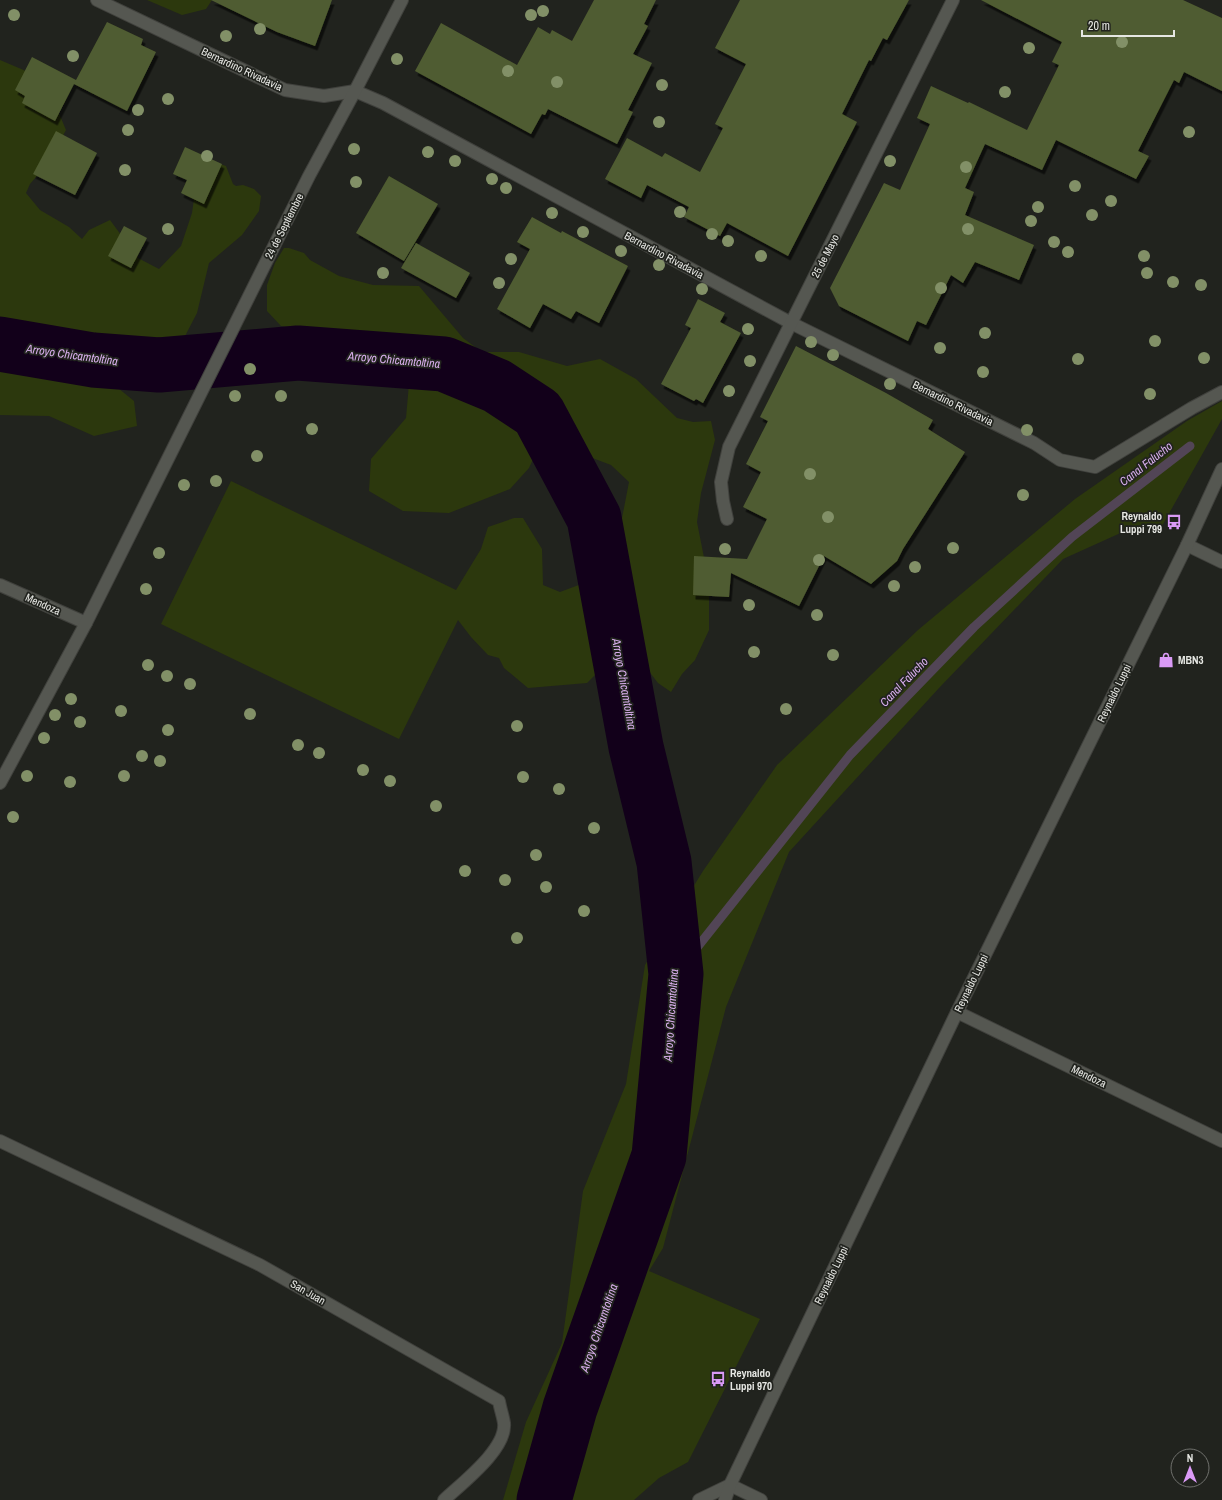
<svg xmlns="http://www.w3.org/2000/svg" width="1222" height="1500" viewBox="0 0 1222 1500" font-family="'Archivo Narrow',sans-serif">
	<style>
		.green { fill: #2c380d }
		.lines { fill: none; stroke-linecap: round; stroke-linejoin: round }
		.stream { stroke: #524556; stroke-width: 9 }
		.river { stroke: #12001a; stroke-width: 55 }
		.building { fill: #4f5c30; filter: url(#shadow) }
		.minor-casing { stroke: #40413d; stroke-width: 14 }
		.minor { stroke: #555751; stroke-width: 12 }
		.tree { fill: #829067 }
		.labels { text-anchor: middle; stroke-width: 3.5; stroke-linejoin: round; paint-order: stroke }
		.street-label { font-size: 11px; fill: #e6e7e3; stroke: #21231e }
		.poi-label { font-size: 11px; font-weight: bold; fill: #e6e7e3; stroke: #21231e; text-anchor: start }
		.water-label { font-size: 12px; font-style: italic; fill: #d9afed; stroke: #21231e }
	</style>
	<defs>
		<filter id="shadow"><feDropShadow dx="2.5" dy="4.5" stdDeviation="0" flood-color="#0009"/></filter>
	</defs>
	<rect width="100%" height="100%" fill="#21231e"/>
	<g class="green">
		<polygon points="147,0 212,0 206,9 182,15"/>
		<polygon points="0,60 40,77 50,92 66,130 49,162 30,184 26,193 40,210 69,227 82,239 89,230 110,220 138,258 159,269 181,246 192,213 196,185 209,160 226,166 233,184 236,186 243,185 254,189 261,196 259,211 242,235 209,263 197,313 184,338 161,345 138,345 118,388 134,401 137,426 94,436 49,416 0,415"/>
		<polygon points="284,248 289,248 304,253 310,260 339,276 373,285 419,286 463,338 482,352 519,352 567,366 600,359 636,379 677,418 693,422 711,421 715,440 701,493 697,522 709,583 709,630 695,660 682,674 671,692 658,683 648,670 604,666 587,683 528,688 504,668 499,658 488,655 471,637 458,620 399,739 161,624 231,481 456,590 481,549 488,527 514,518 523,518 542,549 543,585 560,592 584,583 617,544 629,482 611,465 542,439 529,468 510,489 449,513 403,511 369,491 371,459 406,418 409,384 408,352 386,340 349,336 281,326 267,311 267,285 275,263"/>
		<polygon points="1222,401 1222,419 1162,526 1136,526 1063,559 939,688 789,852 726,1007 663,1248 649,1271 760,1319 688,1462 659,1478 634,1500 503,1500 526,1422 562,1343 583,1191 626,1084 645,965 703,871 777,765 918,630 1075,499 1187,421"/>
	</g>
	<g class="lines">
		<polyline class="stream" points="676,974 850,755 974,627 1072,537 1190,446"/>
		<polyline class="river" points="0,344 93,360 159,365 298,353 444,364 497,386 538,413 594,518 636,747 664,862 676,974 659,1156 570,1408 544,1500"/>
	</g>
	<g class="building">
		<polygon points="211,0 332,0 315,46 277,32"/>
		<polygon points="594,0 656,0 644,24 648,26 633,54 652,63 628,110 633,112 617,144 548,109 545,115 542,114 531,134 415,71 441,23 517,65 538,27 550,34 552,30 572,41"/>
		<polygon points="740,0 909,0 887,40 883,38 871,61 869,60 842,114 857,122 788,256 727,223 720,236 684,217 689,207 647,185 641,198 605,179 627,138 662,157 665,153 700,172 723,128 715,124 746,64 715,48"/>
		<polygon points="981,0 1183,0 1222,18 1222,91 1184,72 1179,83 1174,80 1138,151 1149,156 1136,179 1056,140 1042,170 985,144 965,188 974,192 965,215 1034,245 1019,280 975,262 963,283 951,275 926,325 917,321 908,341 839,306 830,288 884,183 900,190 930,124 917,118 931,86 968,103 969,102 1027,130 1059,65 1052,62 1062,42"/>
		<polygon points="107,22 143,39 141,45 156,52 127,111 74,84 55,121 22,103 25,96 15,90 32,57 76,80"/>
		<polygon points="56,131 97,153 75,195 33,174"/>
		<polygon points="185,147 222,164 204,204 181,193 187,180 173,174"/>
		<polygon points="389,176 438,204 404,261 356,233"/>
		<polygon points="532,217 561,233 562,231 628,266 599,323 576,311 571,319 543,304 530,328 497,309 530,249 517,242"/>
		<polygon points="124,226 147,238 131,268 108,256"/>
		<polygon points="416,243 470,273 456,298 401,268"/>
		<polygon points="698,299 725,313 720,322 741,333 703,403 696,399 694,401 661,384 691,328 685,325"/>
		<polygon points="796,346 886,393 933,420 928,429 965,452 903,549 897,561 871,584 824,556 799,606 731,573 729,597 693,595 694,556 747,559 767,519 743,507 761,472 746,464 768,421 760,417"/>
	</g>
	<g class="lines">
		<defs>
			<g id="minor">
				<polyline points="97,0 285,90 324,96 355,91 383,103 791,323 1034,443 1060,460 1095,467 1192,408 1222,392"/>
				<polyline points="727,519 723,501 721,482 729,447 953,0"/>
				<polyline points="1187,545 1222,562"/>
				<polyline points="0,585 86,623"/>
				<polyline points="0,783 86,623 309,176 355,91 402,0"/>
				<polyline points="957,1012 1222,1141"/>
				<path d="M 0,1141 L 260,1265 L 499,1401 C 500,1408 503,1416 504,1423 C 507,1449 462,1483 444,1500"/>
				<polyline points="730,1485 761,1500"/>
				<polyline points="699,1500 730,1485"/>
				<polyline points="725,1500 730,1485 957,1012 1187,545 1222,469"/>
			</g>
		</defs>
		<use href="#minor" class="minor-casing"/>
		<use href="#minor" class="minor"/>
	</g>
	<g class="tree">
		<circle cx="543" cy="11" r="6"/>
		<circle cx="14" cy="15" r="6"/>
		<circle cx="531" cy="15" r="6"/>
		<circle cx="260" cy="29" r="6"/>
		<circle cx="226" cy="36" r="6"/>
		<circle cx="1122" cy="42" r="6"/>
		<circle cx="1029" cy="48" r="6"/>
		<circle cx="73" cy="56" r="6"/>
		<circle cx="397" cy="59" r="6"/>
		<circle cx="508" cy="71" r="6"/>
		<circle cx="557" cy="82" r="6"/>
		<circle cx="662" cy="85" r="6"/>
		<circle cx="1005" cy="92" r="6"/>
		<circle cx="168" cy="99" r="6"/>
		<circle cx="138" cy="110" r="6"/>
		<circle cx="659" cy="122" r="6"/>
		<circle cx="128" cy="130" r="6"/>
		<circle cx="1189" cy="132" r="6"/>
		<circle cx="354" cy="149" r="6"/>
		<circle cx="428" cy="152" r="6"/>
		<circle cx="207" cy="156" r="6"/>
		<circle cx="455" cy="161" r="6"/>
		<circle cx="890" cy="161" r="6"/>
		<circle cx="966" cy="167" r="6"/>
		<circle cx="125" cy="170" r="6"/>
		<circle cx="492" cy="179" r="6"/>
		<circle cx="356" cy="182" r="6"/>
		<circle cx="1075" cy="186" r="6"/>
		<circle cx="506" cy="188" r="6"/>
		<circle cx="1111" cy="201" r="6"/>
		<circle cx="1038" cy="207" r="6"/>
		<circle cx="680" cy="212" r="6"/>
		<circle cx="552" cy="213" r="6"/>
		<circle cx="1092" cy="215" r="6"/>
		<circle cx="1031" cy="221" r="6"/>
		<circle cx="168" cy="229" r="6"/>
		<circle cx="968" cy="229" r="6"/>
		<circle cx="583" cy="232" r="6"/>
		<circle cx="712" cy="234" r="6"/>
		<circle cx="728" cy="241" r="6"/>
		<circle cx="1054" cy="242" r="6"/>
		<circle cx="621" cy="251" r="6"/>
		<circle cx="1068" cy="252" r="6"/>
		<circle cx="761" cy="256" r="6"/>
		<circle cx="1144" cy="256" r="6"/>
		<circle cx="511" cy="259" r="6"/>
		<circle cx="659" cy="265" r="6"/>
		<circle cx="383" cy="273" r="6"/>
		<circle cx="1147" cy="273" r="6"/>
		<circle cx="1173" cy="282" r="6"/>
		<circle cx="499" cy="283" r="6"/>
		<circle cx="1201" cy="285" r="6"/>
		<circle cx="941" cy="288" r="6"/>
		<circle cx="702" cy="289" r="6"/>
		<circle cx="748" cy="329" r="6"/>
		<circle cx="985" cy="333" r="6"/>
		<circle cx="1155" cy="341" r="6"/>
		<circle cx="811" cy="342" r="6"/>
		<circle cx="940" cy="348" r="6"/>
		<circle cx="833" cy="355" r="6"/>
		<circle cx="1204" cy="358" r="6"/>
		<circle cx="1078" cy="359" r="6"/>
		<circle cx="750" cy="361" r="6"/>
		<circle cx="250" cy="369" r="6"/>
		<circle cx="983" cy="372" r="6"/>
		<circle cx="890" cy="384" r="6"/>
		<circle cx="729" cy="391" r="6"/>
		<circle cx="1150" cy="394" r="6"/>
		<circle cx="235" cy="396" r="6"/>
		<circle cx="281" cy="396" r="6"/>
		<circle cx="312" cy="429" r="6"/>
		<circle cx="1027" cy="430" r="6"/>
		<circle cx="257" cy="456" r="6"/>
		<circle cx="810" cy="474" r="6"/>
		<circle cx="216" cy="481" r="6"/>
		<circle cx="184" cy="485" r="6"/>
		<circle cx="1023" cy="495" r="6"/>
		<circle cx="828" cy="517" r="6"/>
		<circle cx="953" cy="548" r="6"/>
		<circle cx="725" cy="549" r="6"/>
		<circle cx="159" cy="553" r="6"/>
		<circle cx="819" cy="560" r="6"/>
		<circle cx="915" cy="567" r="6"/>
		<circle cx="894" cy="586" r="6"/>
		<circle cx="146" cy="589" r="6"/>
		<circle cx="749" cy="605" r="6"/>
		<circle cx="817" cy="615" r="6"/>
		<circle cx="754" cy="652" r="6"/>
		<circle cx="833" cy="655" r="6"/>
		<circle cx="148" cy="665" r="6"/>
		<circle cx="167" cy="676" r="6"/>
		<circle cx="190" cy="684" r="6"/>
		<circle cx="71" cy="699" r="6"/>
		<circle cx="786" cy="709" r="6"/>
		<circle cx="121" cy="711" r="6"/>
		<circle cx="250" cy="714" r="6"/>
		<circle cx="55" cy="715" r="6"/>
		<circle cx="80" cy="722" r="6"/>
		<circle cx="517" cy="726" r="6"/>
		<circle cx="168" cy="730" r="6"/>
		<circle cx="44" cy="738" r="6"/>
		<circle cx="298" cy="745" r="6"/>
		<circle cx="319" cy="753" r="6"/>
		<circle cx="142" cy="756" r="6"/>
		<circle cx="160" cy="761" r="6"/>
		<circle cx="363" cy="770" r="6"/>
		<circle cx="27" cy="776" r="6"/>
		<circle cx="124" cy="776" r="6"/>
		<circle cx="523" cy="777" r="6"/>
		<circle cx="390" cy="781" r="6"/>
		<circle cx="70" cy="782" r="6"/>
		<circle cx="559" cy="789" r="6"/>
		<circle cx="436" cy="806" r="6"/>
		<circle cx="13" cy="817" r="6"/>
		<circle cx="594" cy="828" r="6"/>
		<circle cx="536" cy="855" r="6"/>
		<circle cx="465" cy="871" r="6"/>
		<circle cx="505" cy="880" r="6"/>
		<circle cx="546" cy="887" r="6"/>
		<circle cx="584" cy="911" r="6"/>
		<circle cx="517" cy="938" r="6"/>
	</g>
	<defs>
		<symbol id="bus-bare" viewBox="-9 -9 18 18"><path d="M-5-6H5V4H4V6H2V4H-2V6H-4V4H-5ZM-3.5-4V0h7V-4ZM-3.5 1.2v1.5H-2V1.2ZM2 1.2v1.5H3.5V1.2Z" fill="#da9af6" stroke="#21231e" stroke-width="2.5" paint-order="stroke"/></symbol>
		<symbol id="shop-bare" viewBox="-9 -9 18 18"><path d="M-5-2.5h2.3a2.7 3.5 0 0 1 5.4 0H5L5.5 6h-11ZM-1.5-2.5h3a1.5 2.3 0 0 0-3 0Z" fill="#da9af6" stroke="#21231e" stroke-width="2.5" paint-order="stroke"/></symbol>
	</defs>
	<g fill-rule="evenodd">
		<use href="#bus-bare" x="1163" y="511" width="22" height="22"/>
		<use href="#shop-bare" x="1155" y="649" width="22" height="22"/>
		<use href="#bus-bare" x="707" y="1368" width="22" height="22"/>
	</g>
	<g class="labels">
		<g class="street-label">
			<text transform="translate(242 69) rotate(25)" y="4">Bernardino Rivadavia</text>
			<text transform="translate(284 226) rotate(-63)" y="4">24 de Septiembre</text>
			<text transform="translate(664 255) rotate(28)" y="4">Bernardino Rivadavia</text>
			<text transform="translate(825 256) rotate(-63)" y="4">25 de Mayo</text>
			<text transform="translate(953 403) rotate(26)" y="4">Bernardino Rivadavia</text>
			<text transform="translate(43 604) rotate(24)" y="4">Mendoza</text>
			<text transform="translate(1114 693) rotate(-64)" y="4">Reynaldo Luppi</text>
			<text transform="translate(971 983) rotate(-64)" y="4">Reynaldo Luppi</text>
			<text transform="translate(1089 1076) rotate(26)" y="4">Mendoza</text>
			<text transform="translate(831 1275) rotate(-64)" y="4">Reynaldo Luppi</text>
			<text transform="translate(308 1292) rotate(30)" y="4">San Juan</text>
		</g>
		<g class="poi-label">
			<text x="1162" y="520" text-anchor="end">Reynaldo<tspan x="1162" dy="13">Luppi 799</tspan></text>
			<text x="1178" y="664">MBN3</text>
			<text x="730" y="1377">Reynaldo<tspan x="730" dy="13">Luppi 970</tspan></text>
		</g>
		<g class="water-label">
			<text transform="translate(72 355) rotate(8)" y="4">Arroyo Chicamtoltina</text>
			<text transform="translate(394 360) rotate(5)" y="4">Arroyo Chicamtoltina</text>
			<text transform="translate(1146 464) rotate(-38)" y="4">Canal Falucho</text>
			<text transform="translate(904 682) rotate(-46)" y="4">Canal Falucho</text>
			<text transform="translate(624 684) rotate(80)" y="4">Arroyo Chicamtoltina</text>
			<text transform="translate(671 1015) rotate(-86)" y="4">Arroyo Chicamtoltina</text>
			<text transform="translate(599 1328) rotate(-71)" y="4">Arroyo Chicamtoltina</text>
		</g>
	</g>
	<g transform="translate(1190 1468)"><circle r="19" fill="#21231e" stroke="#70716d"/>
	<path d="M0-3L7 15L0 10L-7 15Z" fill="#da9af6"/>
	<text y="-6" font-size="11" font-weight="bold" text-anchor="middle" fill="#e6e7e3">N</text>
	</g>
	<path d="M1082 30v6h92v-6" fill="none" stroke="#e6e7e3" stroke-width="2"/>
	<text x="1088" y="30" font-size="12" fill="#e6e7e3" stroke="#21231e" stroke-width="3" paint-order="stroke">20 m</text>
</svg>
